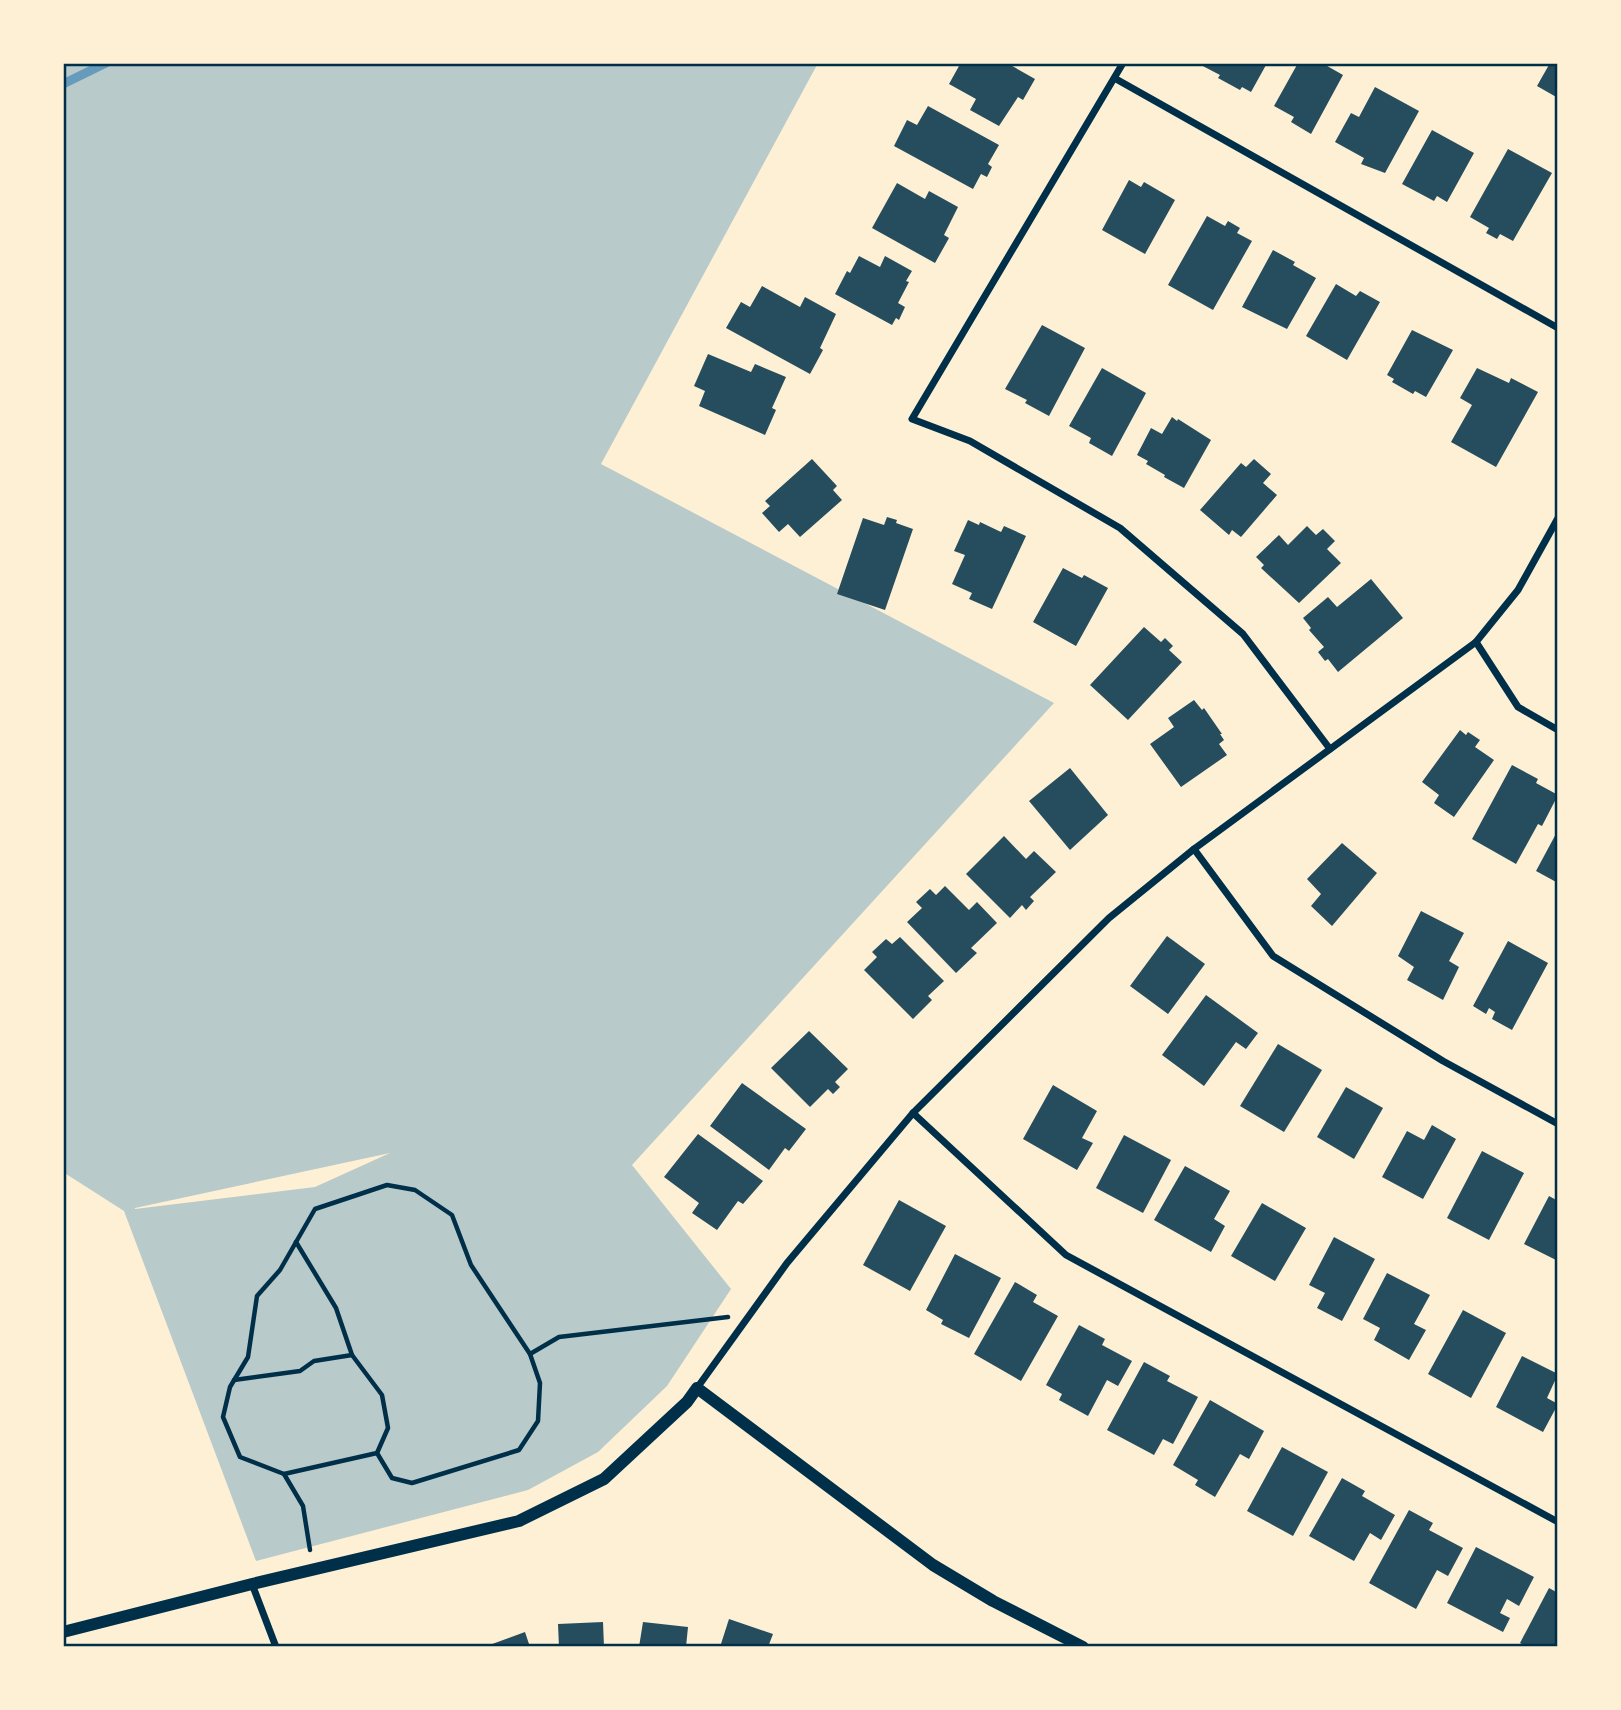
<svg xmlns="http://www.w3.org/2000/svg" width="1621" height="1710" viewBox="0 0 1621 1710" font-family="Montserrat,sans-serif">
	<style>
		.green { fill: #b9caca; fill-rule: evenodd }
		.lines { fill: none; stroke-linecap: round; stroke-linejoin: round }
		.stream { stroke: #669bbc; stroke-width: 9 }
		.building { fill: #264d5e }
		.path { stroke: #003049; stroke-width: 4.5 }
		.minor { stroke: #003049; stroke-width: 7 }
		.tertiary { stroke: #003049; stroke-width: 12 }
		.neatline { fill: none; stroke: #003049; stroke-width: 2.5 }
	</style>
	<rect width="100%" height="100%" fill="#fdf0d5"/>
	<path class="green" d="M 63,63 L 818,63 L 601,464 L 1054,703 L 632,1165 L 731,1289 L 667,1386 L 598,1452 L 528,1490 L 256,1561 L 124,1211 L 63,1172 ZM 390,1153 L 315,1187 L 135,1209 L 135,1208 Z"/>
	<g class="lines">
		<polyline class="stream" points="63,84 106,63"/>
	</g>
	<g class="building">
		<polygon points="953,63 1007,63 1035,79 1023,100 1018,97 999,126 970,110 976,99 949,84 959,66"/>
		<polygon points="1197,63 1263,63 1266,65 1251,92 1242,87 1240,90 1218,78 1220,75"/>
		<polygon points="1298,63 1315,63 1320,66 1322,63 1343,75 1311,134 1291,122 1294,117 1274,106"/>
		<polygon points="1550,63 1558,63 1558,98 1537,86"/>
		<polygon points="1375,87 1419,111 1385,173 1361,164 1364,158 1335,142 1351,113 1359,117"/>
		<polygon points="928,106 999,145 988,164 992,167 987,177 981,174 973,189 894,146 907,120 917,125"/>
		<polygon points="1432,130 1474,153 1447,202 1437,196 1434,201 1402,184"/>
		<polygon points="1508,149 1552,173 1513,241 1500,234 1497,239 1486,233 1489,228 1470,217"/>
		<polygon points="1129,180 1141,187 1144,182 1175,200 1145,254 1102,230"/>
		<polygon points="897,183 925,199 929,191 958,207 944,235 949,238 935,263 872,228"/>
		<polygon points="1207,216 1225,226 1228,221 1240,228 1237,233 1252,241 1213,310 1168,285"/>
		<polygon points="1273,250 1295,262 1293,265 1316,278 1287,329 1242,307"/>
		<polygon points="859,256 880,267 885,256 912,271 906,281 909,282 898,303 905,307 899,320 896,318 892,325 835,294 847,271 850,273"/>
		<polygon points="1336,284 1356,296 1360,291 1380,302 1347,360 1306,336"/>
		<polygon points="762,286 800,307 805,297 836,314 820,348 823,350 810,374 726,328 741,302 750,307"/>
		<polygon points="1042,325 1085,348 1049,416 1025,403 1027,400 1005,389"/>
		<polygon points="1412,330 1453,350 1426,397 1415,391 1413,394 1392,382 1394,379 1387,375"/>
		<polygon points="708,354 751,372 755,364 786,377 772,408 776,410 765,435 699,406 705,391 694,386"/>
		<polygon points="1102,368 1146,393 1112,456 1089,443 1091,438 1069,426"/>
		<polygon points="1477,368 1509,383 1511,378 1538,392 1496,467 1451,442 1472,405 1460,398"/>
		<polygon points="1172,417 1177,421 1178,419 1211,440 1184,488 1164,477 1165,475 1146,464 1148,461 1137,455 1151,428 1162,434"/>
		<polygon points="812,459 837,486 833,490 842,500 800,537 788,524 779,532 762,513 770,506 765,501"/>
		<polygon points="1254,459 1271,474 1263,483 1277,495 1241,537 1232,530 1229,535 1200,510 1241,463 1246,467"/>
		<polygon points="887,517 897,520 896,523 913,529 885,610 837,594 863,518 884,525"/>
		<polygon points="968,520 979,525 980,522 1001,532 1004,526 1026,536 992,609 969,599 972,593 952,584 965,555 954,551"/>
		<polygon points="1307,526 1316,535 1323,529 1335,541 1327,549 1341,563 1299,603 1261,568 1264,565 1256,557 1279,535 1288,545"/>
		<polygon points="1063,568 1082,578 1084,575 1108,588 1076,646 1033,622"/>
		<polygon points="1371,579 1403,618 1338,672 1328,659 1325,661 1318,652 1324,647 1309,630 1311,628 1303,618 1328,597 1337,607"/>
		<polygon points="1144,627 1161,642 1165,638 1173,646 1169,650 1182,662 1128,720 1090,685"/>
		<polygon points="1194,700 1202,710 1204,708 1222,734 1220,734 1224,740 1219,744 1227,755 1181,787 1150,744 1174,727 1168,718"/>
		<polygon points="1460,730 1466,735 1468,732 1480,740 1475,747 1494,760 1454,817 1434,803 1439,795 1422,782"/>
		<polygon points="1512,765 1538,779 1536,783 1558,795 1542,826 1538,824 1516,864 1472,839"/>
		<polygon points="1070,768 1108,815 1070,850 1029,801"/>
		<polygon points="1558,830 1558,883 1536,871"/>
		<polygon points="1004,836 1026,859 1034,851 1056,872 1030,897 1034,901 1026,910 1022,905 1010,918 966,874"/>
		<polygon points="1342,843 1377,873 1332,926 1311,906 1321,894 1307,879"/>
		<polygon points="945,886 969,910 977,902 997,923 971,948 977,953 956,973 907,922 922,908 916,902 930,889 936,895"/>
		<polygon points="1421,911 1464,933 1449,961 1459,967 1443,1000 1407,980 1414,967 1398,956"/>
		<polygon points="1167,936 1205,964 1168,1014 1130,986"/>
		<polygon points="900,937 944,981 928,996 932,1000 913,1019 864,970 877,957 872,952 886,939 892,944"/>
		<polygon points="1508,941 1548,963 1512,1030 1492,1019 1495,1012 1489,1008 1486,1014 1473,1006"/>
		<polygon points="1206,995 1258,1033 1246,1049 1236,1042 1204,1086 1162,1055"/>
		<polygon points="809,1031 848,1069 835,1082 840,1087 833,1094 828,1089 810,1107 771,1068"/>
		<polygon points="1278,1044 1322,1070 1284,1132 1240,1106"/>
		<polygon points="742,1083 806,1129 789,1151 785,1148 769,1170 710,1126"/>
		<polygon points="1053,1085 1097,1111 1082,1138 1093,1143 1077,1170 1023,1139"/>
		<polygon points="1346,1087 1383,1108 1354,1159 1317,1137"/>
		<polygon points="1432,1125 1456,1139 1423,1199 1382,1177 1407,1131 1424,1140"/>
		<polygon points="698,1134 763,1181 743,1204 738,1201 717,1230 692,1213 699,1203 664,1177"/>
		<polygon points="1124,1135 1171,1160 1143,1213 1096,1188"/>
		<polygon points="1482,1151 1524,1173 1489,1240 1447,1218"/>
		<polygon points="1185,1166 1230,1191 1214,1219 1225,1226 1211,1252 1154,1220"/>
		<polygon points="1549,1196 1558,1201 1558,1261 1524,1244"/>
		<polygon points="899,1200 946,1226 910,1291 863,1265"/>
		<polygon points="1262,1203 1306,1228 1275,1281 1231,1256"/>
		<polygon points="1334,1237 1375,1259 1342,1321 1317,1308 1325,1293 1309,1285"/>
		<polygon points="955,1254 1001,1278 969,1338 941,1324 943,1320 926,1310"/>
		<polygon points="1387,1273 1430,1295 1414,1324 1426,1330 1409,1360 1374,1340 1380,1328 1363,1319"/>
		<polygon points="1015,1282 1037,1295 1033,1302 1058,1316 1021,1381 974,1354"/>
		<polygon points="1463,1310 1506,1333 1471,1398 1428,1374"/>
		<polygon points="1079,1325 1105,1339 1102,1345 1132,1361 1118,1386 1107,1380 1088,1416 1059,1400 1062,1394 1046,1385"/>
		<polygon points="1522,1356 1558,1374 1547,1398 1558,1404 1543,1432 1496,1407"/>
		<polygon points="1144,1362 1170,1376 1167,1381 1198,1397 1173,1444 1163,1439 1154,1455 1107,1430"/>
		<polygon points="1210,1400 1264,1431 1249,1459 1240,1454 1215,1497 1195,1485 1198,1480 1173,1465"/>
		<polygon points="1282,1447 1328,1472 1293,1536 1247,1511"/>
		<polygon points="1342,1478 1365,1491 1362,1496 1395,1515 1381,1540 1370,1533 1354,1561 1309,1536"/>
		<polygon points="1409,1510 1433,1523 1429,1530 1463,1548 1448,1576 1437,1570 1416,1609 1369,1583"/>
		<polygon points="1476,1547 1534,1577 1519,1606 1507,1599 1500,1613 1510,1618 1503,1632 1447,1603"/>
		<polygon points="1549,1588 1558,1593 1558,1647 1527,1647 1520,1643"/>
		<polygon points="729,1619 773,1634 768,1647 720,1647"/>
		<polygon points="603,1622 604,1647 559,1647 558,1624"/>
		<polygon points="643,1622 688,1627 686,1647 639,1647"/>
		<polygon points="525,1632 530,1647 484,1647"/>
	</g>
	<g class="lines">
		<g class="path">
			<polyline points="234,1380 300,1371 314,1361 352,1355 336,1308 296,1242"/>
			<polyline points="377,1453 392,1478 412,1483 519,1450 538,1421 540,1383 530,1354"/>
			<polyline points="284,1474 377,1453 388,1428 382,1395 352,1355"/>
			<polyline points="310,1550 303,1506 284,1474 240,1457 223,1417 230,1387 248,1357 257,1296 280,1270 315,1209 387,1185 415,1190 452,1215 471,1265 530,1354 559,1337 728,1317"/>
		</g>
		<g class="minor">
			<polyline points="1123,63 912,419 970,441 1120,528 1243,634 1330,749"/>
			<polyline points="1116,79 1558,328"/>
			<polyline points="1476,642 1518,707 1558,730"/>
			<polyline points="1194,849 1273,956 1443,1061 1558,1124"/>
			<polyline points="913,1113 1066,1255 1558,1522"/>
			<polyline points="697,1388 787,1263 913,1113 1109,918 1194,849 1476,642 1518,590 1558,518"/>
			<polyline points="252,1584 276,1647"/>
		</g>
		<polyline class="tertiary" points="63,1632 252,1584 519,1521 604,1479 687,1402 697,1388 933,1565 993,1601 1083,1647"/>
	</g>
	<rect width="1621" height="1710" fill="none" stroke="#fdf0d5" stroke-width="130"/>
	<rect x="65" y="65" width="1491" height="1580" class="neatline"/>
</svg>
